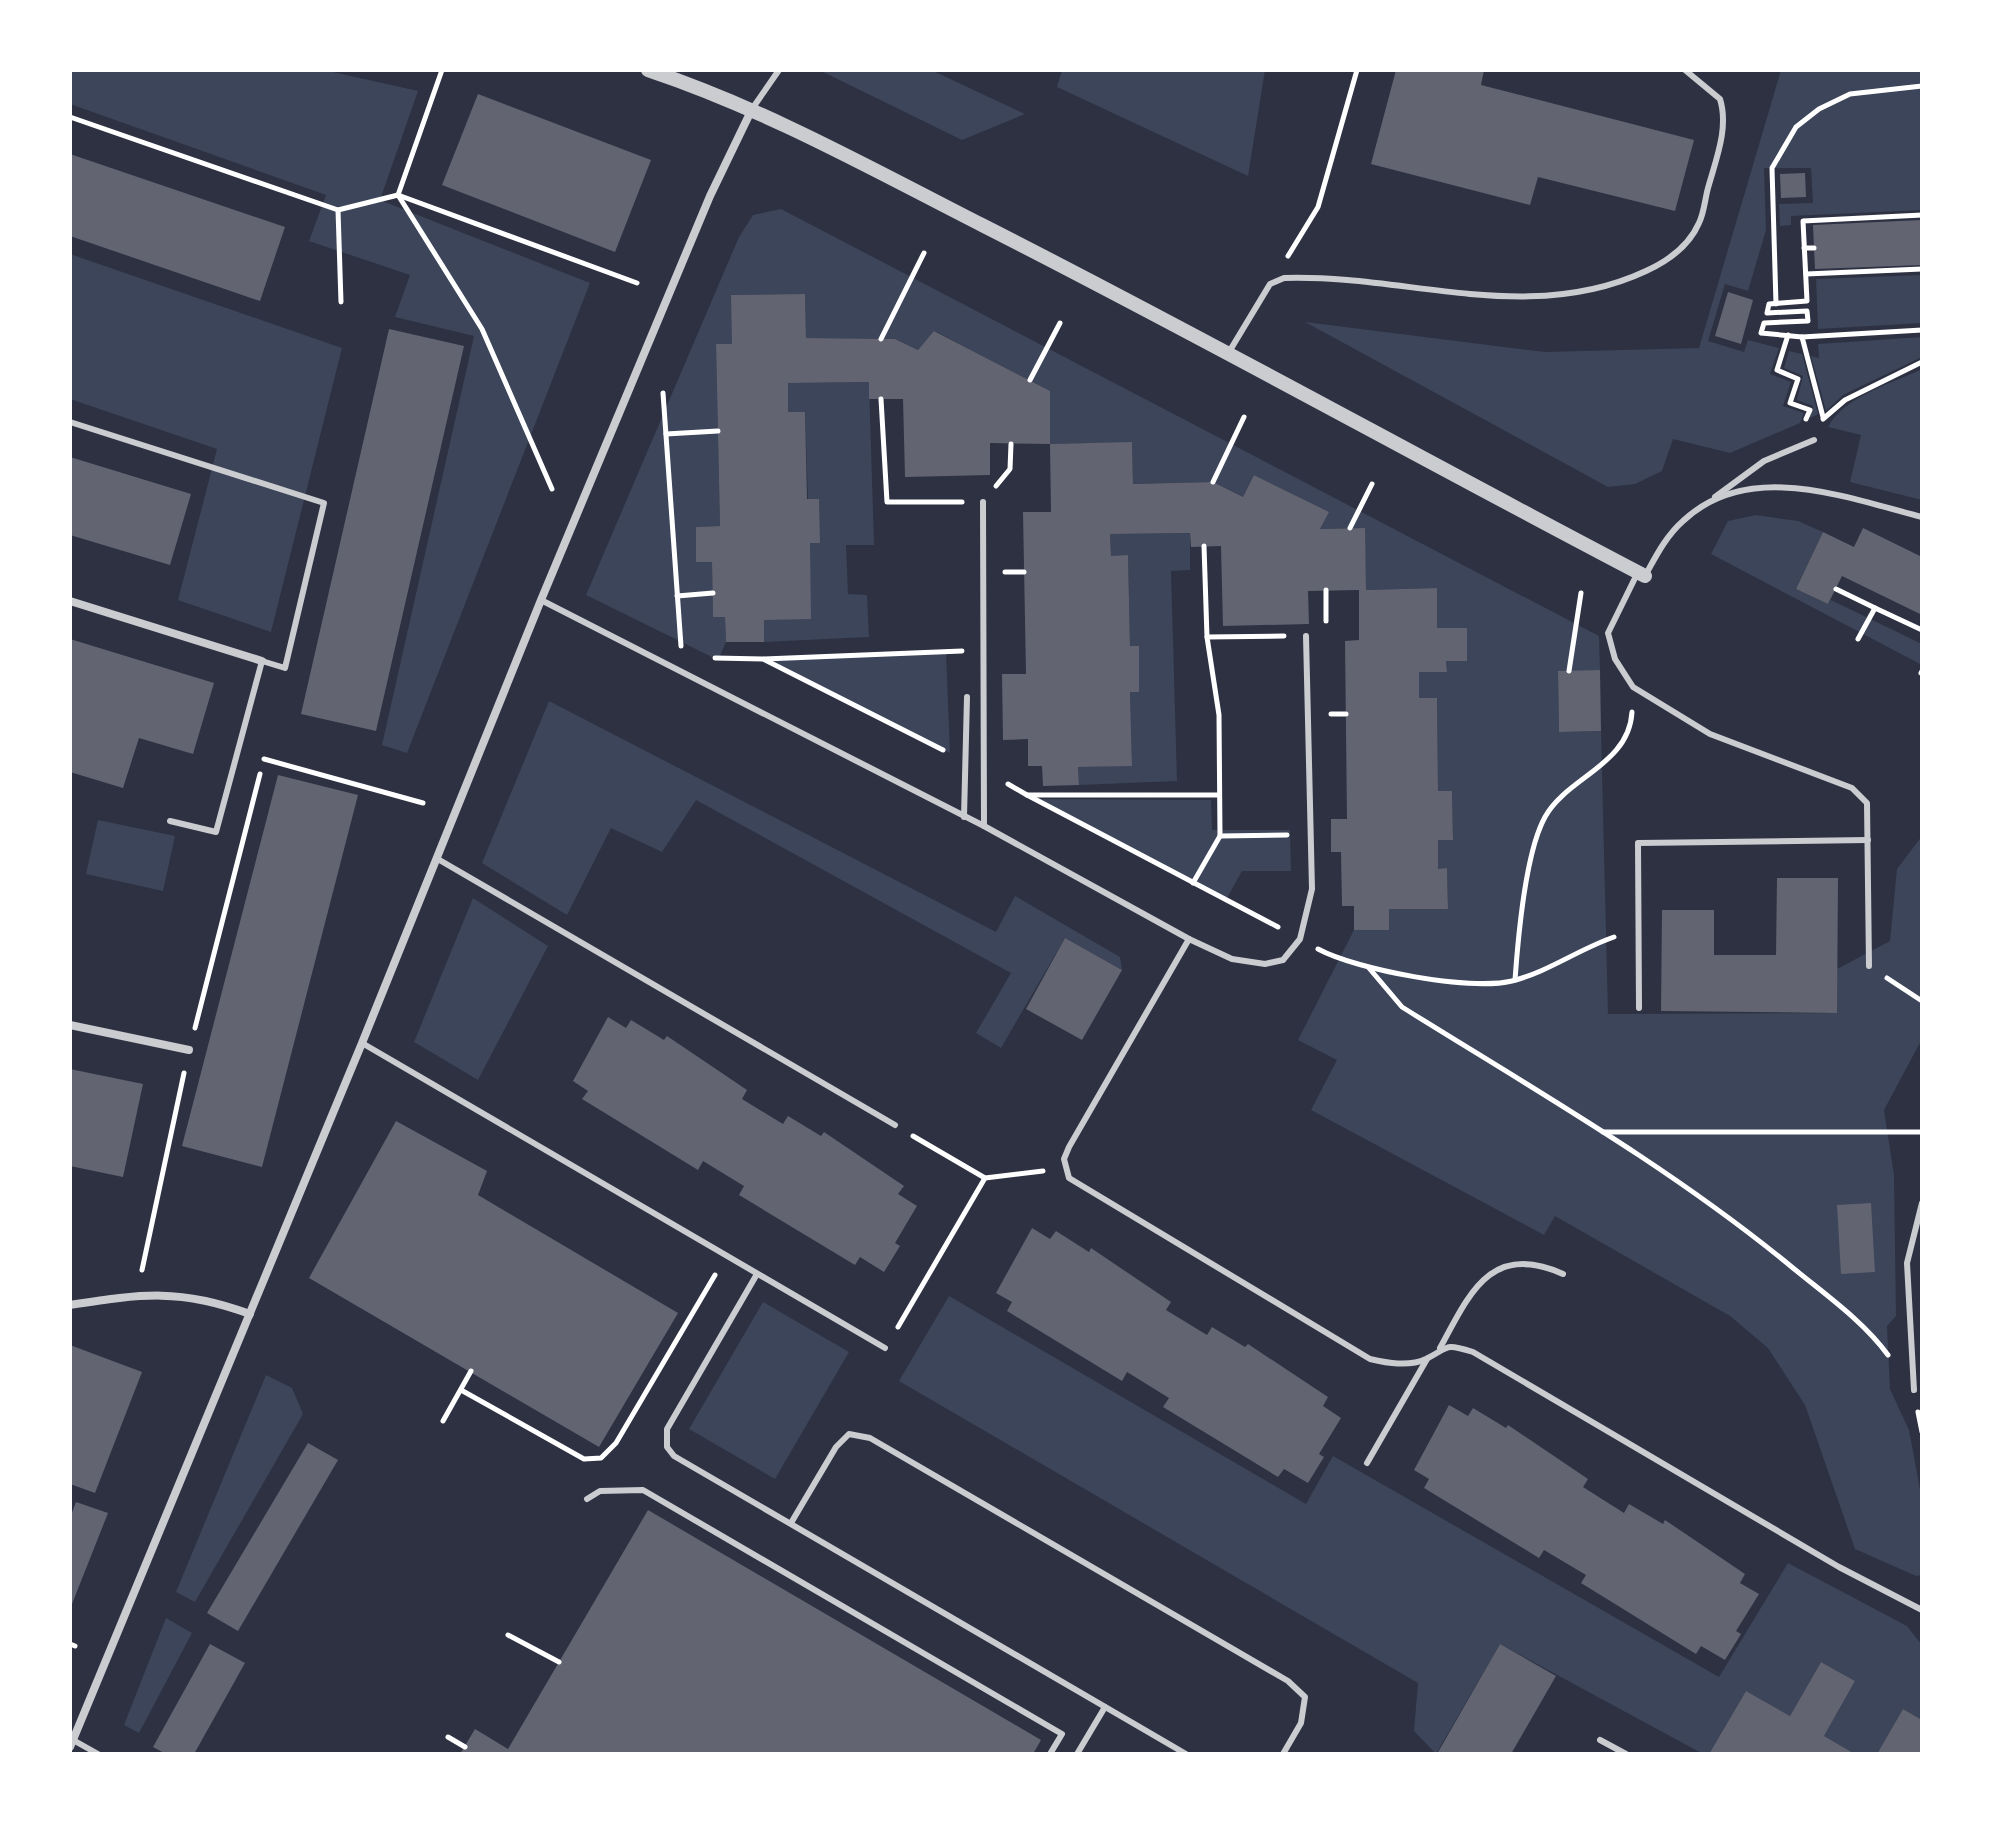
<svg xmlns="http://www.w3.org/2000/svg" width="1992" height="1824" viewBox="0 0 1992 1824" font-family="Rubik,sans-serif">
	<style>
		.green { fill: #3c4559 }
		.building { fill: #626471 }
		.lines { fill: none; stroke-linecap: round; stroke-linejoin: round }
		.path { stroke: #fff; stroke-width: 5 }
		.service { stroke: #caccd0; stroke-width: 6 }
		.minor { stroke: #caccd0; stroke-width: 8 }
		.tertiary { stroke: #caccd0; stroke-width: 14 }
	</style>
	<rect width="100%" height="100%" fill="#2d3142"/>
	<g class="green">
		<polygon points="70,70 324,70 418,91 380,200 590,283 407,753 382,745 474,336 395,317 410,275 309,241 326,195 70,104"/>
		<polygon points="819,70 931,70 1025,114 962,140"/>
		<polygon points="1062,70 1265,70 1248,176 1057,87"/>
		<polygon points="1781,70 1922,70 1922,210 1791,216 1791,225 1780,226 1779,204 1813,203 1811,168 1764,168 1766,230 1748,291 1725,284 1708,341 1744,352 1748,340 1779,348 1770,374 1791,382 1783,406 1804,413 1800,423 1730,453 1673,439 1662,471 1635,484 1608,487 1305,322 1545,352 1699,348"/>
		<polygon points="781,209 1599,636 1600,670 1558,672 1559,732 1601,731 1608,1014 1837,1013 1837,969 1890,941 1897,869 1922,836 1922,1039 1884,1110 1894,1175 1896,1316 1887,1326 1890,1389 1909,1430 1922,1500 1922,1575 1916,1576 1855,1549 1805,1405 1768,1348 1730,1316 1555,1216 1544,1235 1311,1110 1337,1060 1298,1040 1354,930 1389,930 1389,909 1448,908 1447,869 1438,869 1438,840 1453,839 1452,792 1438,791 1437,699 1419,698 1419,672 1447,671 1446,661 1467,661 1467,628 1437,628 1437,588 1366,590 1364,528 1320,529 1328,512 1254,475 1243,497 1213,482 1133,484 1132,443 1050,444 1049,391 935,331 918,350 895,339 806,338 805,294 732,295 732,344 716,344 720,526 696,527 696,562 712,562 713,617 725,617 726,642 718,660 586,595 739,237 753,215"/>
		<polygon points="70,254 342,348 271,632 178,600 217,449 70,399"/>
		<polygon points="1922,275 1922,323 1818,329 1816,279"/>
		<polygon points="1922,337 1922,357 1843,395 1826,411 1811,356 1819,358 1818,344"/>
		<polygon points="1789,351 1802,354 1818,414 1810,418 1813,406 1797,400 1803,376 1784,368"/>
		<path d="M 1922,369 L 1922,500 L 1850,482 L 1861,435 L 1828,427 C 1843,397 1893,383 1922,369 Z"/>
		<polygon points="869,382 874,545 846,545 848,594 867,595 869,637 764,642 764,620 810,543 820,543 808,499 805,412 788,412 788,383"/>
		<polygon points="1756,515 1798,521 1823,532 1796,589 1828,604 1831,600 1922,644 1922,665 1711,554 1728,521"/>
		<polygon points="1190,533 1190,570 1171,571 1177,781 1079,785 1078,767 1132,765 1130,692 1139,691 1139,647 1130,646 1128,556 1111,556 1110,534"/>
		<polygon points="946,651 950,753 763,659"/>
		<polygon points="549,701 996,932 1015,896 1120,957 1122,970 1065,938 1001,1048 976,1033 1011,973 696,800 662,852 611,828 567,915 482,863"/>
		<polygon points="1034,799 1211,800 1212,830 1290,830 1291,871 1242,871 1226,900"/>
		<polygon points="98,820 175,836 163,891 86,874"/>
		<polygon points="473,898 548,946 478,1080 414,1042"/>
		<polygon points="949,1296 1306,1504 1333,1456 1719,1677 1788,1563 1907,1626 1922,1645 1922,1720 1903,1709 1877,1754 1855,1754 1824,1736 1855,1681 1821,1662 1790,1716 1746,1691 1709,1754 1703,1754 1500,1644 1436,1754 1414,1731 1418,1683 899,1381"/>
		<polygon points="763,1302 849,1352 775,1479 689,1429"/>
		<polygon points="266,1375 292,1388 303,1414 195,1602 176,1592"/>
		<polygon points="166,1618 192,1633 139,1733 124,1725"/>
	</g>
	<g class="building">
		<polygon points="1396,70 1484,70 1481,85 1694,140 1675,211 1538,177 1530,205 1371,164"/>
		<polygon points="478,94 651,160 615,252 442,185"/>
		<polygon points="70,154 285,227 260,301 70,236"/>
		<polygon points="1805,173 1806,197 1781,198 1780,174"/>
		<polygon points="1922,220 1922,265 1815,269 1813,225"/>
		<polygon points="1728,292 1753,300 1741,344 1715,336"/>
		<polygon points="805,294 806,338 895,339 918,350 934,331 1050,391 1050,444 990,443 990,475 905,477 903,399 869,399 869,382 788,383 788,412 805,412 807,499 819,499 820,543 810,543 811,619 764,620 764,642 726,642 725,617 713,617 712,562 696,562 696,527 720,526 716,344 732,344 731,295"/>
		<polygon points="389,329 464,346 376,731 301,714"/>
		<polygon points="1132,442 1133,484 1213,482 1243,497 1254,475 1329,512 1320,529 1365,528 1366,590 1437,588 1437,628 1467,628 1467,661 1446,661 1447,672 1419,672 1419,698 1437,698 1438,791 1452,791 1453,840 1438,840 1438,869 1447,868 1448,909 1389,909 1389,930 1354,930 1354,906 1342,906 1341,852 1331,852 1331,819 1347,819 1345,641 1359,640 1359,590 1308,591 1309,624 1223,626 1221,546 1191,547 1190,533 1110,534 1111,556 1128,555 1130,646 1139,646 1139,692 1130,692 1132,766 1078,767 1079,785 1043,786 1042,766 1028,766 1028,739 1003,740 1002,674 1026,674 1023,512 1051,512 1050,444"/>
		<polygon points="70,457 191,494 170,565 70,535"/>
		<polygon points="1863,528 1922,557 1922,615 1842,576 1828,604 1796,589 1823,532 1854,547"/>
		<polygon points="70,639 214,683 193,754 139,738 123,788 70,772"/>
		<polygon points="1600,670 1601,731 1559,732 1558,671"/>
		<polygon points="278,775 358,795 262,1167 182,1146"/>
		<polygon points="1777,878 1838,878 1837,1013 1661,1011 1662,910 1714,910 1714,955 1776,955"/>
		<polygon points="1065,938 1122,970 1082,1040 1026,1009"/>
		<polygon points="608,1017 626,1028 631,1020 664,1040 667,1036 747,1090 742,1099 783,1124 788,1116 821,1136 824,1132 904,1186 898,1194 917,1206 895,1243 900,1246 884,1272 860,1257 855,1265 739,1195 744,1186 703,1161 698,1170 582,1099 588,1091 573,1081"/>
		<polygon points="70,1069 143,1084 123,1177 70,1166"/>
		<polygon points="396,1121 487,1171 478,1195 678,1313 599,1447 309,1278"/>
		<polygon points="1871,1203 1875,1272 1841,1274 1837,1205"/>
		<polygon points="1032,1228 1050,1239 1056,1231 1089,1252 1091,1248 1171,1302 1166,1310 1207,1335 1212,1327 1245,1347 1248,1344 1328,1397 1323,1406 1341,1418 1319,1454 1324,1457 1308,1483 1284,1469 1278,1477 1163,1407 1169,1398 1127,1372 1122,1381 1007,1311 1012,1302 996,1293"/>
		<polygon points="70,1345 142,1372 95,1493 70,1484"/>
		<polygon points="1449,1405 1468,1416 1473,1408 1506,1428 1508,1425 1588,1479 1583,1487 1624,1513 1629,1504 1663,1524 1665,1520 1745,1574 1740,1583 1759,1594 1736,1631 1741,1634 1725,1660 1701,1646 1696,1654 1581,1583 1586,1575 1544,1550 1539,1558 1424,1488 1429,1479 1414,1470"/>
		<polygon points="308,1443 338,1460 238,1631 207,1613"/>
		<polygon points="76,1502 108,1513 70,1609 70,1518"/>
		<polygon points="648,1510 1041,1740 1033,1754 460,1754 475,1729 508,1749"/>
		<polygon points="210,1644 245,1663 194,1754 166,1754 153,1747"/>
		<polygon points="1500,1644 1556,1676 1511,1754 1437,1754"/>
		<polygon points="1821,1662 1855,1681 1824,1736 1855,1754 1709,1754 1746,1691 1790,1716"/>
		<polygon points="1903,1709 1922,1720 1920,1754 1877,1754"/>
	</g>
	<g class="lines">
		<g class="path">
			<polyline points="442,70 398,195 482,329 552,489"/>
			<polyline points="70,117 338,210 398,195 637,283"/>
			<polyline points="338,210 341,302"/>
			<polyline points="1922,215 1803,221 1807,301 1769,304 1767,313 1807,311 1808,321 1764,323 1761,333 1802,337 1922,330"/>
			<polyline points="1804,248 1814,248"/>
			<polyline points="1288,256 1318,207 1357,70"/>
			<polyline points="1806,274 1922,269"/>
			<polyline points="1776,304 1772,168 1796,127 1819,109 1850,94 1922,86"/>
			<polyline points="1788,335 1777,370 1798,379 1790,403 1810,410 1806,419"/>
			<polyline points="1802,337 1823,417"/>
			<polyline points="881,339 924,253"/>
			<polyline points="1030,380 1060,323"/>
			<polyline points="663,393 681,646"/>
			<polyline points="881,399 887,502 962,502"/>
			<polyline points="1823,419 1845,400 1922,362"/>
			<polyline points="666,434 718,431"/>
			<polyline points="1213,482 1244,417"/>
			<polyline points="996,486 1010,469 1011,444"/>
			<polyline points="1350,528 1372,484"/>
			<polyline points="1204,546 1207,637 1284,636"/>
			<polyline points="1005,572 1024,572"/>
			<polyline points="1836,589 1875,608"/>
			<polyline points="1326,590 1326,621"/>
			<polyline points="677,596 713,593"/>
			<polyline points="1858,639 1875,608 1922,630"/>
			<polyline points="715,658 763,659 943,750"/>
			<polyline points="764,659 962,651"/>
			<polyline points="1569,671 1581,593"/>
			<polyline points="1921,673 1922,671"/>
			<polyline points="1331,714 1346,714"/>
			<polyline points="264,759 423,803"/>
			<polyline points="1008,784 1027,795 1219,795"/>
			<polyline points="1027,795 1278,927"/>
			<polyline points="1220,836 1287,835"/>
			<polyline points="1193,883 1220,836 1219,715 1207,637"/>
			<path d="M 1318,949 C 1357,970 1470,991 1512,981 C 1548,972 1579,949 1614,937"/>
			<path d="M 1369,968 L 1402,1007 C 1535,1090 1672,1168 1793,1268 C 1826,1295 1863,1321 1888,1355"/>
			<polyline points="1887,978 1922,1001"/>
			<path d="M 1515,980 C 1518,938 1525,853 1545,817 C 1567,777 1629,765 1632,712"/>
			<polyline points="195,1028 260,774"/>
			<polyline points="1603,1132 1922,1132"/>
			<polyline points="913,1136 985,1178 1043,1171"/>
			<polyline points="142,1270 184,1073"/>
			<polyline points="898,1327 985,1178"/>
			<polyline points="461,1390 584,1459 601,1458 616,1443 715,1275"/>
			<polyline points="1918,1412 1922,1432"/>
			<polyline points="443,1421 471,1371"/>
			<polyline points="508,1635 559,1662"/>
			<polyline points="70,1644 75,1646"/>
			<polyline points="448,1737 465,1747"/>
		</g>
		<g class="service">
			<polyline points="752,109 779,70"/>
			<path d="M 1229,352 L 1270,284 L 1284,278 C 1406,274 1529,326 1646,271 C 1668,261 1689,246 1699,223 C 1704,213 1705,199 1708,188 C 1716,159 1729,128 1720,99 L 1685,70"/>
			<polyline points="70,422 324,503 285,668 262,661 216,832 170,821"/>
			<polyline points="1715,497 1764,461 1814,440"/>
			<polyline points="983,502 984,826"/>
			<polyline points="1637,574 1608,633 1615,659 1633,687 1710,734 1852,788 1867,803 1869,966"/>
			<path d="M 1645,576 C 1656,556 1666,536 1683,521 C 1749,459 1847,498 1922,517"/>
			<path d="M 541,600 L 984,826 L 1189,939 L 1069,1147 L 1064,1159 L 1069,1178 L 1370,1359 C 1387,1363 1409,1367 1426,1359 C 1450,1347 1443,1343 1473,1352 L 1839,1567 L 1922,1610"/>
			<polyline points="964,817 967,697"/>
			<polyline points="436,858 895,1125"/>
			<polyline points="1189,939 1232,959 1265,964 1283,960 1300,939 1312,889 1306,636"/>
			<polyline points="1639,1008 1638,843 1868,840"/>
			<polyline points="362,1043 885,1348"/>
			<polyline points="757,1274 667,1429 667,1447 674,1456 1186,1754"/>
			<path d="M 1440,1348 C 1469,1295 1490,1241 1563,1274"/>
			<polyline points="1914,1390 1907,1263 1922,1203"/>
			<polyline points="1367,1463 1427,1359"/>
			<polyline points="587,1499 600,1491 643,1490 1062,1734 1050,1754"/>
			<polyline points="791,1523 836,1447 849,1434 870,1438 1288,1681 1305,1697 1301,1723 1283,1754"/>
			<polyline points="73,1740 98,1754"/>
			<polyline points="1600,1740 1626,1754"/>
			<polyline points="1077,1754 1105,1707"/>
		</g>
		<g class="minor">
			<polyline points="70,601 262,661"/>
			<polyline points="70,1025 189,1050"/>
			<path d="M 70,1305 C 142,1294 180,1288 250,1314"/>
			<polyline points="70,1747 362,1043 541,600 710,196 752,109"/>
		</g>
		<path class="tertiary" d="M 648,70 C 765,109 872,169 982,225 C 1205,338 1423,460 1645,576"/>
	</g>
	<rect width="1992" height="1824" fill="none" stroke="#ffffff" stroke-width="144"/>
</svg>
